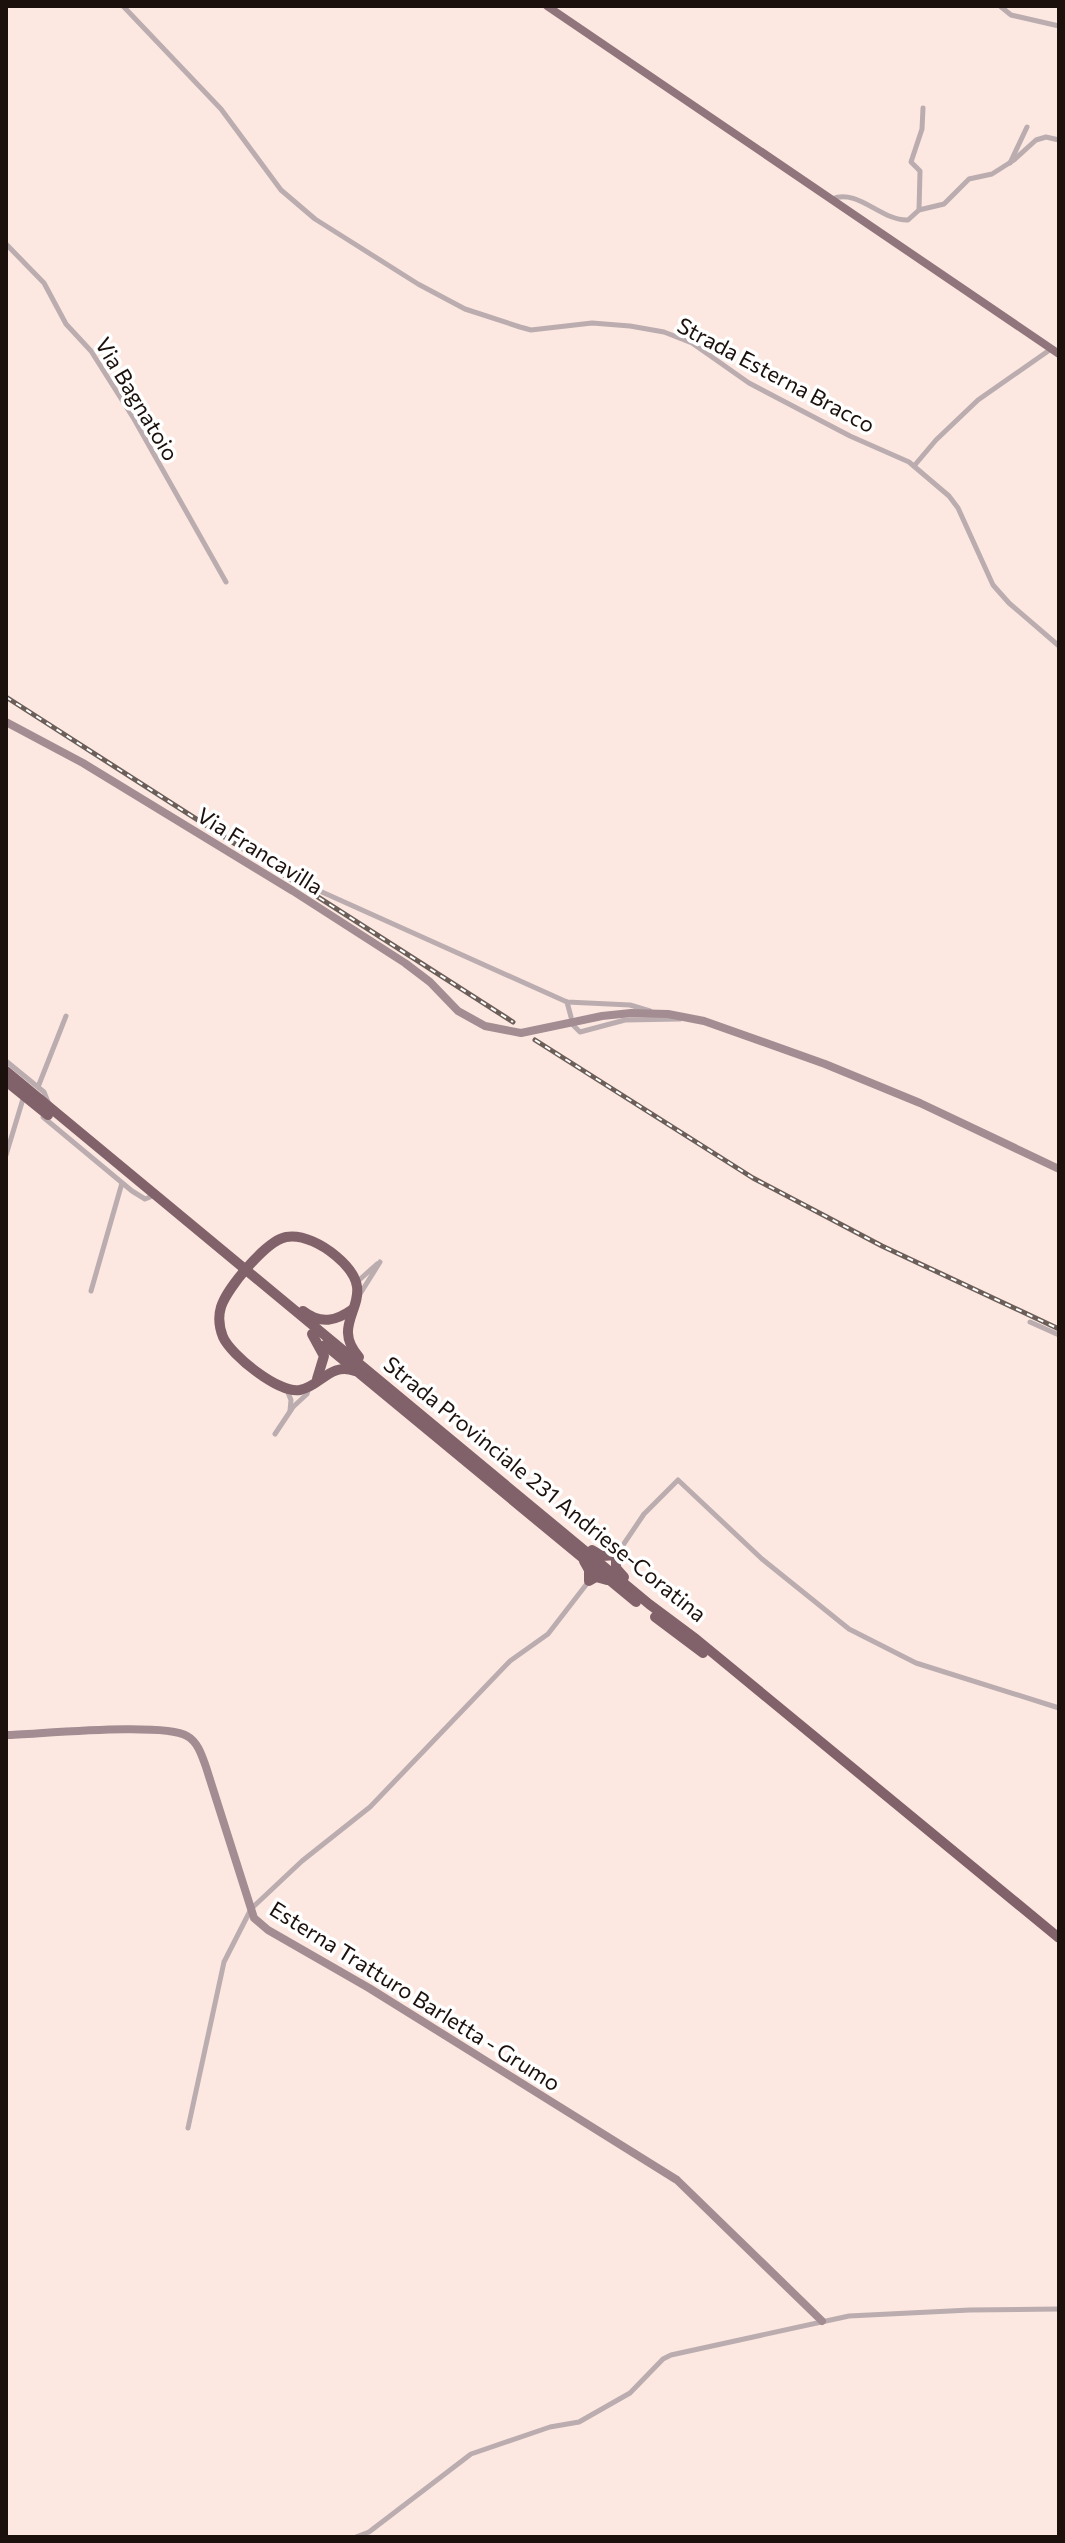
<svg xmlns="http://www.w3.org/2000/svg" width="1065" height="2543" viewBox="0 0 1065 2543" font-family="Commissioner,sans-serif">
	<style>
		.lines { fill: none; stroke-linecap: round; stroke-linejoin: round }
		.street { stroke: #bbacb0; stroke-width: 5 }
		.secondary { stroke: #a38c92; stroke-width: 8 }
		.primary { stroke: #91757d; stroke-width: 8 }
		.highway { stroke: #81626a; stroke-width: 10 }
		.rail-casing { stroke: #6c5e58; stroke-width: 5 }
		.rail { stroke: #fff; stroke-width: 2; stroke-dasharray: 6; stroke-linecap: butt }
		.labels { text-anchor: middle; stroke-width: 7; stroke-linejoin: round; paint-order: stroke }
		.street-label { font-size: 22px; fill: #1b100c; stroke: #fff }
	</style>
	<rect width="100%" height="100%" fill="#fce8e0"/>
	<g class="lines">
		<g class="street">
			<polyline points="123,6 221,109 281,190 315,219 418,284 465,309 520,327 531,330 592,323 630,326 664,332 692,343 749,383 850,436 909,462 949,496 958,508 993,585 1009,603 1059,646"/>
			<polyline points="1000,6 1011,15 1059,26"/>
			<polyline points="1010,163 1027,127"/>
			<path d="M 832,199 C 858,188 881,221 908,220 L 919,210 L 944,204 L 969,179 L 992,174 L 1014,160 L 1036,140 L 1046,137 L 1059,140"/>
			<polyline points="919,210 920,171 911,162 922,129 923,108"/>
			<polyline points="6,244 44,283 66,324 91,351 134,419 226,582"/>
			<polyline points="914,466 936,440 978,400 1051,349"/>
			<polyline points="292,877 303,879 322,892 567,1002 630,1005 650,1011"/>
			<polyline points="567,1002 571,1017"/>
			<polyline points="573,1025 580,1032 625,1020 680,1019"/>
			<polyline points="6,1061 44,1092 48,1102"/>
			<polyline points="38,1087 66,1016"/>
			<polyline points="43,1117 132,1191 145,1199 150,1197"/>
			<polyline points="6,1155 23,1099"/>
			<polyline points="357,1282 377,1264"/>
			<polyline points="91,1291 122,1183"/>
			<polyline points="360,1294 380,1262"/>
			<polyline points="1030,1322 1059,1335"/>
			<polyline points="287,1390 291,1400 290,1411"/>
			<polyline points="275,1434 293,1407 307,1394 309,1387"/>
			<polyline points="617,1554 644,1514 678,1480 762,1559 849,1629 916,1663 1059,1708"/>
			<polyline points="188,2128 224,1962 251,1909 302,1861 370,1807 510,1661 548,1634 589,1581"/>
			<polyline points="356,2537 369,2532 471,2454 550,2427 579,2422 630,2393 663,2359 671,2355 849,2316 970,2310 1059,2309"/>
		</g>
		<g class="secondary">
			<polyline points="6,722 83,763 293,891 405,963 430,982 458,1011 485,1026 521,1033 602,1016 631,1013 668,1014 704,1021 825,1064 920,1103 1059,1169"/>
			<path d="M 6,1735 C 41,1734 163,1722 187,1736 C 198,1742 202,1756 206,1767 L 254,1918 L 268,1930 L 369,1988 L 677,2180 L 822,2321"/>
		</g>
		<polyline class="primary" points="547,6 1059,354"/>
		<g class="highway">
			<polyline points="6,1071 649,1604 696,1639 1059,1938"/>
			<polyline points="6,1081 48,1115"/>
			<path d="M 303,1311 C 321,1325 336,1321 353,1309"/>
			<polyline points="312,1334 324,1356 317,1379"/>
			<polyline points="325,1345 636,1602"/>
			<path d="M 355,1371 C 330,1362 321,1386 300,1390 C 279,1394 231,1355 223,1337 C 219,1327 218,1317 221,1307 C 227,1288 266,1241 286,1237 C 303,1234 323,1245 336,1256 C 388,1299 324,1318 359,1357"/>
			<polyline points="592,1550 602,1556 616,1555 616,1568 624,1577"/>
			<polyline points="584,1561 589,1570 589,1581 596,1577 607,1580"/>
			<polyline points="655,1617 703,1653"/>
		</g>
		<defs>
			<g id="rail">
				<polyline points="6,697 513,1022"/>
				<polyline points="535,1040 753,1178 882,1246 1059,1329"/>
			</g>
		</defs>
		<use href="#rail" class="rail-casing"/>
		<use href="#rail" class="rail"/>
	</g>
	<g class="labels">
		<g class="street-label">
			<text transform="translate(776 375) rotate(28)" y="8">Strada Esterna Bracco</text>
			<text transform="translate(137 399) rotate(59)" y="8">Via Bagnatoio</text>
			<text transform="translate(260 851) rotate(32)" y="8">Via Francavilla</text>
			<text transform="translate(545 1489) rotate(39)" y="8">Strada Provinciale 231 Andriese-Coratina</text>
			<text transform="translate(415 1996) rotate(32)" y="8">Esterna Tratturo Barletta - Grumo</text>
		</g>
	</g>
	<rect width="1065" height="2543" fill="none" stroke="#1b100c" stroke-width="16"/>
</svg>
